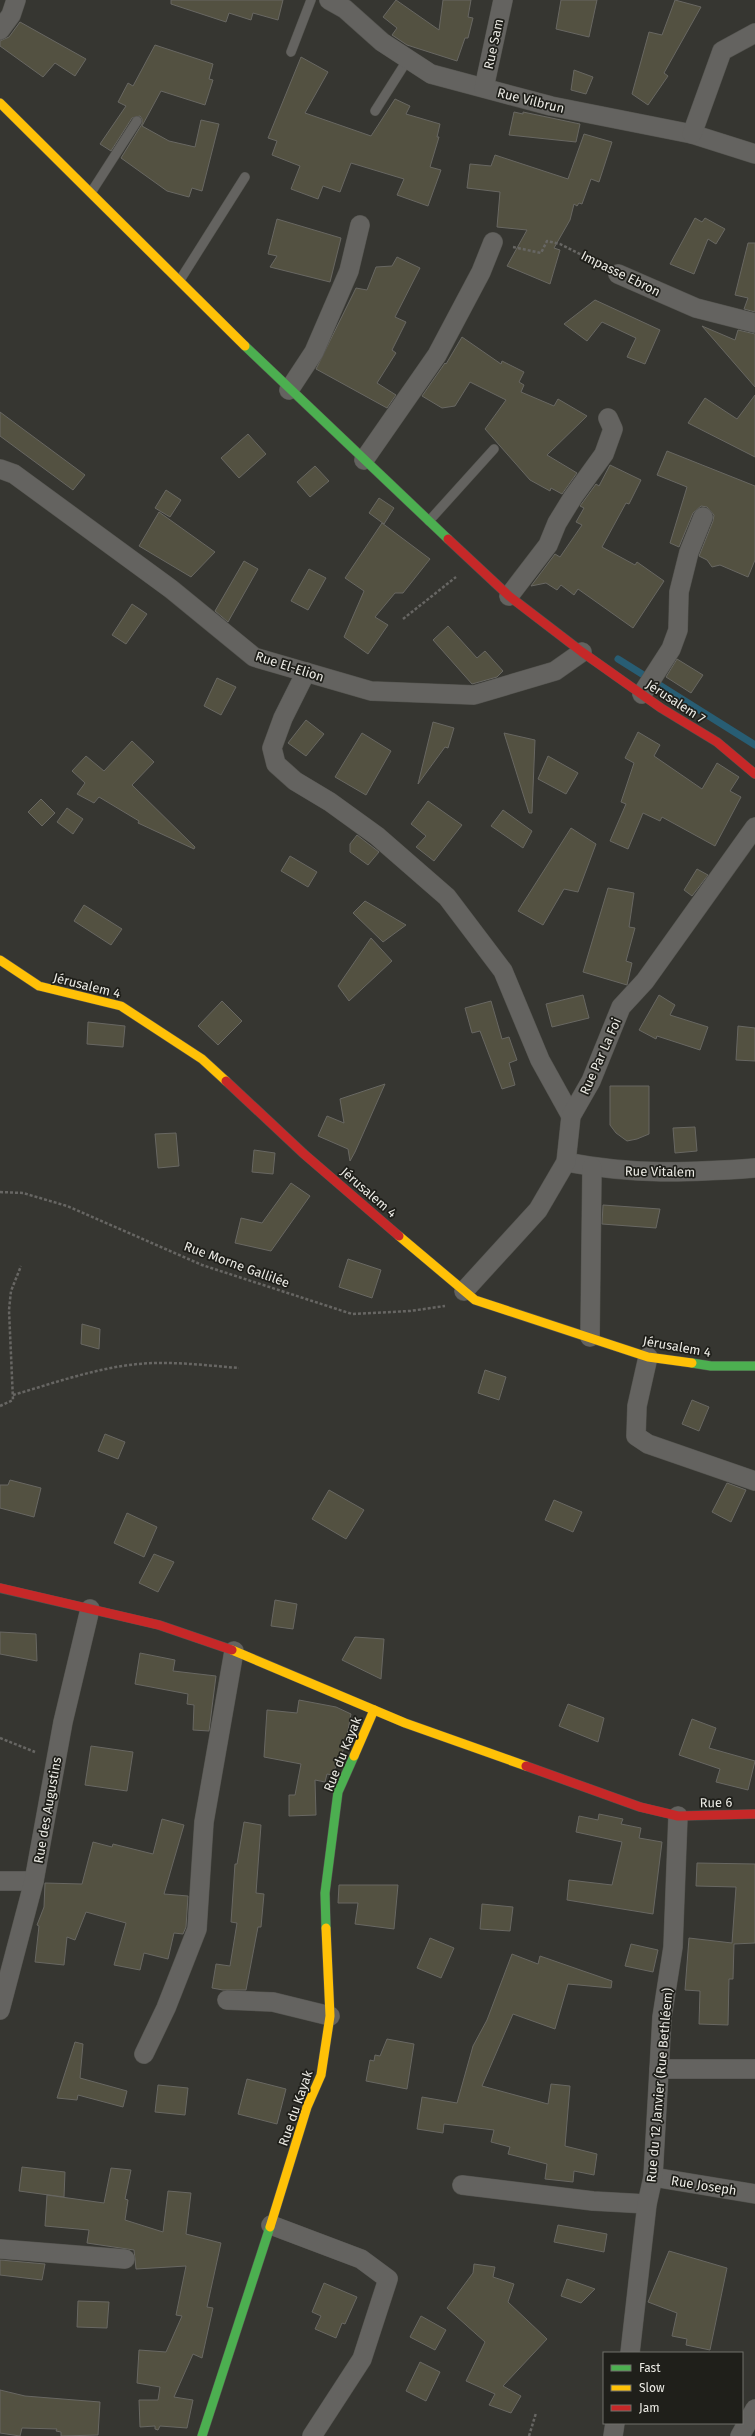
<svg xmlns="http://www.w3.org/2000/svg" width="755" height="2436" viewBox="0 0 755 2436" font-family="'Fira Sans',sans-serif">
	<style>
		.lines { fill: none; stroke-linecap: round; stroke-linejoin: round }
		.stream { stroke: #285d73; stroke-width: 7 }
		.building { fill: #535141; stroke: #686762 }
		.lane-casing { stroke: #53534e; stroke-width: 10 }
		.street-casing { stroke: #53534e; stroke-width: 20 }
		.fast-casing { stroke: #53534e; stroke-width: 10 }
		.slow-casing { stroke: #53534e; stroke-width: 10 }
		.jam-casing { stroke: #53534e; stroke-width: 10 }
		.path { stroke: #676663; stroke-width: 2.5; stroke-dasharray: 3 2; stroke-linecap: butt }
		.lane { stroke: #646360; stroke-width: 9 }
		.street { stroke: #646360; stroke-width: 19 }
		.fast { stroke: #4caf50; stroke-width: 9 }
		.slow { stroke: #ffc107; stroke-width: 9 }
		.jam { stroke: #c62828; stroke-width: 9 }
		.labels { text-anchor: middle; stroke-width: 3.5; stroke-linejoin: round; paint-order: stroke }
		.street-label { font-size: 13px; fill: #ecebe5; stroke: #1f1f1a }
	</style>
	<rect width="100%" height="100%" fill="#363631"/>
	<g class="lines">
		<polyline class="stream" points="618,659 755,745"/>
	</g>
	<g class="building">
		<polygon points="171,0 283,0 278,20 253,13 251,20 229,13 226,22 171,4"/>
		<polygon points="396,0 439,30 443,0 471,0 468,17 473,18 468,38 465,38 457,61 407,45 392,35 397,28 383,17"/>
		<polygon points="561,0 597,0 589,37 556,29"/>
		<polygon points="675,0 701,7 664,73 668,76 648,105 632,94 649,32 662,35"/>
		<polygon points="20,22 86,59 75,76 55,63 43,77 0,46 0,41 9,37"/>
		<polygon points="155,45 213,64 209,79 213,80 205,105 161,91 142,126 169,141 195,147 201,120 219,124 202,191 192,188 189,197 167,191 121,158 142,124 142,119 140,116 132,118 111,151 100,144 126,106 118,102 128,83 133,86"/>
		<polygon points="301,57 328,72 305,113 371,136 395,99 410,106 406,114 440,124 437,137 439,137 430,167 441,170 428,206 397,195 404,179 351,163 340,192 323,186 318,199 291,189 300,166 272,155 277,141 268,138"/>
		<polygon points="574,70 593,77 586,94 571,90"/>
		<polygon points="514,112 523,114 523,112 580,124 576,142 509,135"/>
		<polygon points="584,134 612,142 599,182 591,179 582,204 579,203 577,206 574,204 570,220 554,248 560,250 550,284 507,266 527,230 497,227 500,192 467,188 470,164 491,166 495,155 568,179"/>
		<polygon points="695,218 702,222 705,218 725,229 716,244 708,239 694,274 670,264"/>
		<polygon points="277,219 341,238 330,282 270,267 277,256 268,254"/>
		<polygon points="748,243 755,243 755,312 744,309 748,298 735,295"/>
		<polygon points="397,257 420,268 395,317 406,322 392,350 396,353 377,383 396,395 387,408 316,369 356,288 367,290 376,267 392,266"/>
		<polygon points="595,300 660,330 645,364 627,357 636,338 602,322 587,341 564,324"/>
		<polygon points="702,326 735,340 738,330 755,334 755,387"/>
		<polygon points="462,337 501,364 502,361 524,372 519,382 524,385 521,392 554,406 558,399 587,416 547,455 577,473 562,494 551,488 550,491 530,480 485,429 506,400 470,382 455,406 442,408 422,396 445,363 446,364"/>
		<polygon points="755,395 755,457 688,423 705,398 737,419"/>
		<polygon points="0,412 85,475 73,490 0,436"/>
		<polygon points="248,434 266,454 239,478 221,458"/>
		<polygon points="667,451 755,486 755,560 748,577 720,565 712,567 707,560 699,556 713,521 714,515 707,507 701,506 693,513 679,547 670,543 687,487 657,475"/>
		<polygon points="610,465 641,480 629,504 626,503 602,547 635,565 637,562 664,581 633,628 578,589 574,595 561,585 557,590 546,583 531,586 555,554 560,557 582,525 576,522 584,508 580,506 596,484 599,486"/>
		<polygon points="315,466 329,481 310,497 297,482"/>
		<polygon points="166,490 181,500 170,517 155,508"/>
		<polygon points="379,498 394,508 384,524 369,513"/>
		<polygon points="159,512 215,552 191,577 139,546"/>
		<polygon points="382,523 430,559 403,593 395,593 375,617 388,625 368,654 344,637 364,591 345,578"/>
		<polygon points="244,561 258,569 228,622 215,611"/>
		<polygon points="309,569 326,578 308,610 291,601"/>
		<polygon points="132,604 147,614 126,644 112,635"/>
		<polygon points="448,626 477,658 485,651 503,671 497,677 472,684 433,640"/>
		<polygon points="677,659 703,675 691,693 666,677"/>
		<polygon points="217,678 236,687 221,715 204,706"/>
		<polygon points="306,720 324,734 306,756 288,743"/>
		<polygon points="433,722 454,728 448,748 445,747 418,784"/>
		<polygon points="638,732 660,745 654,756 702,789 717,763 739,777 730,791 741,797 715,846 662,817 660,821 643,813 628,849 610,841 626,804 621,802 634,763 625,758"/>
		<polygon points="362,733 391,751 366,795 335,777"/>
		<polygon points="504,733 535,740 532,813 529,813"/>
		<polygon points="132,741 154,762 132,785 195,847 194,849 138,823 139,821 99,797 94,803 77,794 85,783 72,771 86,756 104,771"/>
		<polygon points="548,756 578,773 566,794 538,779"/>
		<polygon points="41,799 55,813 42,826 28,812"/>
		<polygon points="428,801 462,825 434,861 416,847 426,836 411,824"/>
		<polygon points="67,808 83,819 73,834 57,822"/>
		<polygon points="503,810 532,831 523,848 491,826"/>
		<polygon points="571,828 596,844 578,892 564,889 543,925 518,911"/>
		<polygon points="357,835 379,852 368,865 350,852 350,844"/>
		<polygon points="290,856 317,872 308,887 281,871"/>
		<polygon points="697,869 708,875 692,896 684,890"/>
		<polygon points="608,888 634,893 629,927 635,928 626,961 632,963 627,985 583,972"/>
		<polygon points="365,901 406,925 383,942 353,913"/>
		<polygon points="84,905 122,929 111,945 74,921"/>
		<polygon points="371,938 392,961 349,1001 338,986"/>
		<polygon points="583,995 589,1018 552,1027 546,1004"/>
		<polygon points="659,995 675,1005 670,1015 708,1027 700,1050 657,1036 656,1039 639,1030"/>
		<polygon points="222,1001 242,1021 218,1045 198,1026"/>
		<polygon points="491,1001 502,1039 509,1037 517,1060 509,1063 515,1085 502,1089 480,1031 472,1033 465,1008"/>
		<polygon points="88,1022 125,1026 123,1047 87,1044"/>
		<polygon points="738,1026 755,1028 755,1061 736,1060"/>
		<polygon points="385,1084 355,1152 350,1161 348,1149 318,1136 327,1116 344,1123 340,1099"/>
		<polygon points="610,1086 649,1086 649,1134 637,1139 627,1141 616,1133 610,1125"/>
		<polygon points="695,1127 697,1151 675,1153 673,1128"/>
		<polygon points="176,1133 179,1166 158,1168 155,1134"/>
		<polygon points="254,1150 275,1153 273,1174 252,1172"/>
		<polygon points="291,1183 310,1196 271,1251 235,1243 241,1218 262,1223"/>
		<polygon points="603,1205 660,1209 656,1228 602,1224"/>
		<polygon points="348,1259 381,1270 372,1298 339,1287"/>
		<polygon points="82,1324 100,1329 99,1349 81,1344"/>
		<polygon points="485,1370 506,1377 499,1400 478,1393"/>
		<polygon points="692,1400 709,1407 699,1431 682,1424"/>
		<polygon points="105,1434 125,1442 118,1459 98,1451"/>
		<polygon points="10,1480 41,1488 34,1517 0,1508 0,1485 8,1485"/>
		<polygon points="727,1483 746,1490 731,1522 712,1512"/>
		<polygon points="329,1490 364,1510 346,1539 312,1519"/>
		<polygon points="554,1500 582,1512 573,1532 545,1520"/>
		<polygon points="127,1513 157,1527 144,1557 114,1543"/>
		<polygon points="154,1554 174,1562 158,1592 139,1583"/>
		<polygon points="275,1600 297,1604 293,1629 271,1626"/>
		<polygon points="0,1632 36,1634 37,1661 0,1654"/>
		<polygon points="355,1637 384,1639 381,1679 342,1660"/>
		<polygon points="140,1653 175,1660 173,1671 216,1676 209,1731 193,1730 194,1705 187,1704 188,1694 135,1684"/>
		<polygon points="299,1700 336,1707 351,1714 345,1746 332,1775 327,1774 325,1782 315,1780 316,1815 289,1816 289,1795 295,1795 301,1764 264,1757 267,1710 297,1713"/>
		<polygon points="568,1704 604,1718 598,1742 559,1726"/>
		<polygon points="692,1719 716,1728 709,1748 755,1761 748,1790 716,1782 720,1769 679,1755"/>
		<polygon points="91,1746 133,1752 127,1791 85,1785"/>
		<polygon points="599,1814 623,1819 621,1824 641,1828 639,1838 662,1842 653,1914 567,1900 569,1880 612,1885 622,1842 576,1832 579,1816 598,1820"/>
		<polygon points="162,1819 184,1825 164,1894 188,1896 186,1927 183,1934 174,1933 168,1959 144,1953 140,1970 114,1965 126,1923 86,1912 75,1940 67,1937 64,1965 35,1962 39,1926 37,1925 44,1907 45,1883 82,1884 93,1842 112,1847 113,1844 153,1854"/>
		<polygon points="244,1822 261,1825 256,1893 264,1894 261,1927 258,1927 246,1990 223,1990 212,1988 216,1964 230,1966 237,1923 231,1922 235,1864 237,1864"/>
		<polygon points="697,1863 755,1864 755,1943 734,1944 733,1979 729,1979 728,2025 699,2024 700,1991 685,1990 689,1938 732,1943 736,1887 696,1886"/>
		<polygon points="339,1885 398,1885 394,1929 355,1924 358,1903 338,1903"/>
		<polygon points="482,1904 513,1907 510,1931 480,1929"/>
		<polygon points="430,1938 454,1948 441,1978 417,1968"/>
		<polygon points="631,1944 658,1950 653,1972 625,1966"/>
		<polygon points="512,1954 538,1964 540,1956 612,1981 611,1988 568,1984 555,2029 513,2014 482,2086 548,2104 551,2084 570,2086 565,2146 597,2154 594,2175 574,2171 573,2182 545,2179 547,2164 508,2154 510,2147 491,2142 494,2130 444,2124 443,2133 417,2129 422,2097 457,2103 473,2046 487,2020"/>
		<polygon points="387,2039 414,2044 407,2089 366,2081 370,2060 374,2061 375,2055 380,2056"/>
		<polygon points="75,2042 83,2044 80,2078 127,2091 123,2107 78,2095 77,2100 57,2098"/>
		<polygon points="247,2079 286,2089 277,2124 238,2114"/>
		<polygon points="158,2085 188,2088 185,2115 155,2112"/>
		<polygon points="22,2167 65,2172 64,2197 19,2191"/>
		<polygon points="111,2168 131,2170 125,2199 128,2200 125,2220 163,2232 168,2191 191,2193 186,2234 221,2243 207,2307 213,2308 202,2358 193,2354 174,2397 193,2400 187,2428 160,2426 158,2430 155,2429 155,2426 140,2427 139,2400 158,2400 160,2387 137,2383 139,2350 166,2352 182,2316 176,2315 186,2266 136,2269 134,2250 87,2243 89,2230 45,2226 47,2195 104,2203"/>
		<polygon points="558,2225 607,2234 604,2252 554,2242"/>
		<polygon points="669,2251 727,2268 710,2350 686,2345 687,2339 672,2336 677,2313 648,2302"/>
		<polygon points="0,2260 45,2264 42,2280 0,2275"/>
		<polygon points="474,2264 495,2267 493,2277 514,2284 508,2302 547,2339 503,2386 521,2396 511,2413 489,2405 495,2394 466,2381 485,2342 447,2308 473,2273"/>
		<polygon points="567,2279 595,2289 581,2303 561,2296"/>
		<polygon points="324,2283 357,2297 345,2324 342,2323 336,2338 315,2329 321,2316 312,2312"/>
		<polygon points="78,2301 109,2302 107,2328 77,2327"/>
		<polygon points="421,2316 446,2330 435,2350 410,2337"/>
		<polygon points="420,2362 440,2372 426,2401 406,2391"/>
		<polygon points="0,2390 25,2396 100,2402 98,2435 61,2436 61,2432 56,2431 57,2429 22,2428 20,2436 0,2433"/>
	</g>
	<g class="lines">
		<defs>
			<g id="lane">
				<polyline points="291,52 311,0"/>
				<polyline points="375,111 408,59"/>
				<polyline points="92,191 137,121"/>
				<polyline points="180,280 245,177"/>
				<polyline points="429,521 494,449"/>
			</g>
			<g id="street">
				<polyline points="329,0 345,9 382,42 431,74 551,106 692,134 755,154"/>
				<polyline points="0,30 11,15 16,0"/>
				<polyline points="484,88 503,0"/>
				<polyline points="692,134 722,51 755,33"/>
				<polyline points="618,274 696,308 755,323"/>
				<polyline points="289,390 314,352 349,271 360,225"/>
				<polyline points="364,460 437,355 481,272 493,242"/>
				<polyline points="0,469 14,474 171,589 254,657 371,691 474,695 555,671 582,652"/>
				<polyline points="509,596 548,545 557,523 573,497 604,454 613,429 608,418"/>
				<polyline points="306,672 283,718 272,748 276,764 295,781 330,802 377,836 447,897 503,971 540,1060 571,1116"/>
				<polyline points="642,694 671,649 678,630 679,592 689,552 703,517"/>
				<path d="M 566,1162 C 634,1175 687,1173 755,1168"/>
				<polyline points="464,1291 538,1210 566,1162 571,1116 591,1081 621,1007 645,981 755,827"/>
				<polyline points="590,1337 592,1167"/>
				<polyline points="648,1357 637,1406 636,1436 648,1444 755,1481"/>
				<polyline points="0,1881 34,1881"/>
				<polyline points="227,2000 273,2002 330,2016"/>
				<polyline points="0,2010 34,1881 63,1722 90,1609"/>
				<polyline points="144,2054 166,2008 197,1929 204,1822 234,1651"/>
				<polyline points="659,2069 755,2069"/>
				<polyline points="653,2177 755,2194"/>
				<polyline points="462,2185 593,2201 647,2204"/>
				<polyline points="271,2225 361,2259 388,2279 362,2359 312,2436"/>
				<polyline points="0,2249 125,2259"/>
				<polyline points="630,2353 647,2204 653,2177 662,2017 673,1947 678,1816"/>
				<polyline points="613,2436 615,2423"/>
				<polyline points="740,2436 755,2409"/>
			</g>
			<g id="fast">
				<polyline points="245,346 448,539"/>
				<polyline points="692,1363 711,1366 755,1366"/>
				<polyline points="326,1928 325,1893 338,1792 354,1756"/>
				<polyline points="202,2436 270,2227"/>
			</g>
			<g id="slow">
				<polyline points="0,103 245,346"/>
				<polyline points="0,960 39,986 121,1006 202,1059 226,1081"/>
				<polyline points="399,1236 475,1300 648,1357 692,1363"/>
				<polyline points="232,1650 405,1723 526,1766"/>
				<polyline points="354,1756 374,1710"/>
				<polyline points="270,2227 307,2107 321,2075 330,2016 326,1928"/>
			</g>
			<g id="jam">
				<polyline points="448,539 509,596 582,652 661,708 717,742 755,774"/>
				<polyline points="226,1081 304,1154 399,1236"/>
				<polyline points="0,1588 159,1625 232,1650"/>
				<polyline points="526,1766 640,1807 678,1816 755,1814"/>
			</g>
		</defs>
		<use href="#lane" class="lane-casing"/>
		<use href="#street" class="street-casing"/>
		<use href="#fast" class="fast-casing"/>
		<use href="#slow" class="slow-casing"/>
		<use href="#jam" class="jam-casing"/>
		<g class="path">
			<polyline points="513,247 541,253 547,241 560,244 600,264"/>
			<polyline points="403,619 456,577"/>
			<polyline points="0,1192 23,1193 67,1206 202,1265 352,1314 410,1311 445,1306"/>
			<path d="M 13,1395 C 61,1381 112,1362 163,1363 C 188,1363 214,1366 239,1368"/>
			<polyline points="0,1406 13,1400 9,1310 11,1291 21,1266"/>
			<polyline points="0,1738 35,1752"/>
			<polyline points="529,2436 536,2413"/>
		</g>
		<use href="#lane" class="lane"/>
		<use href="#street" class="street"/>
		<use href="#fast" class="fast"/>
		<use href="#slow" class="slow"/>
		<use href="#jam" class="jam"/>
	</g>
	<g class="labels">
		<g class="street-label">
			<text transform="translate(493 44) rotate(-78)" y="5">Rue Sam</text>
			<text transform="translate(531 100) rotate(14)" y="5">Rue Vilbrun</text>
			<text transform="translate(621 273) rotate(26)" y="5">Impasse Ebron</text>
			<text transform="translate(290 666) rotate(18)" y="5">Rue El-Elion</text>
			<text transform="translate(676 701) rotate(33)" y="5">Jérusalem 7</text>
			<text transform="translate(87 985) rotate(14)" y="5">Jérusalem 4</text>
			<text transform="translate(600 1056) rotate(-66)" y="5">Rue Par La Foi</text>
			<text transform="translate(660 1171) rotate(1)" y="5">Rue Vitalem</text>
			<text transform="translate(369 1192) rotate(41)" y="5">Jérusalem 4</text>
			<text transform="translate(237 1264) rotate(20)" y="5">Rue Morne Gallilée</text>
			<text transform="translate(677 1346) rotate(10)" y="5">Jérusalem 4</text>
			<text transform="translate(342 1754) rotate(-68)" y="5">Rue du Kayak</text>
			<text transform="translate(716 1802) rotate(-1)" y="5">Rue 6</text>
			<text transform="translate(47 1810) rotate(-80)" y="5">Rue des Augustins</text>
			<text transform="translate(659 2085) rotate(-85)" y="5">Rue du 12 Janvier (Rue Bethléem)</text>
			<text transform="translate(295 2108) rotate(-71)" y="5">Rue du Kayak</text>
			<text transform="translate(704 2185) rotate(9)" y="5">Rue Joseph</text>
		</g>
	</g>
	<rect x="603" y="2352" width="140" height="72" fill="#1f1f1a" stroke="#71716b"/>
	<rect x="611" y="2365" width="20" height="6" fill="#4caf50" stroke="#71716b"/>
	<text x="639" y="2372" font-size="12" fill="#ecebe5">Fast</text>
	<rect x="611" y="2385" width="20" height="6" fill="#ffc107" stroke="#71716b"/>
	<text x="639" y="2392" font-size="12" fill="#ecebe5">Slow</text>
	<rect x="611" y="2405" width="20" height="6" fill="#c62828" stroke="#71716b"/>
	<text x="639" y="2412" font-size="12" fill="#ecebe5">Jam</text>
</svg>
